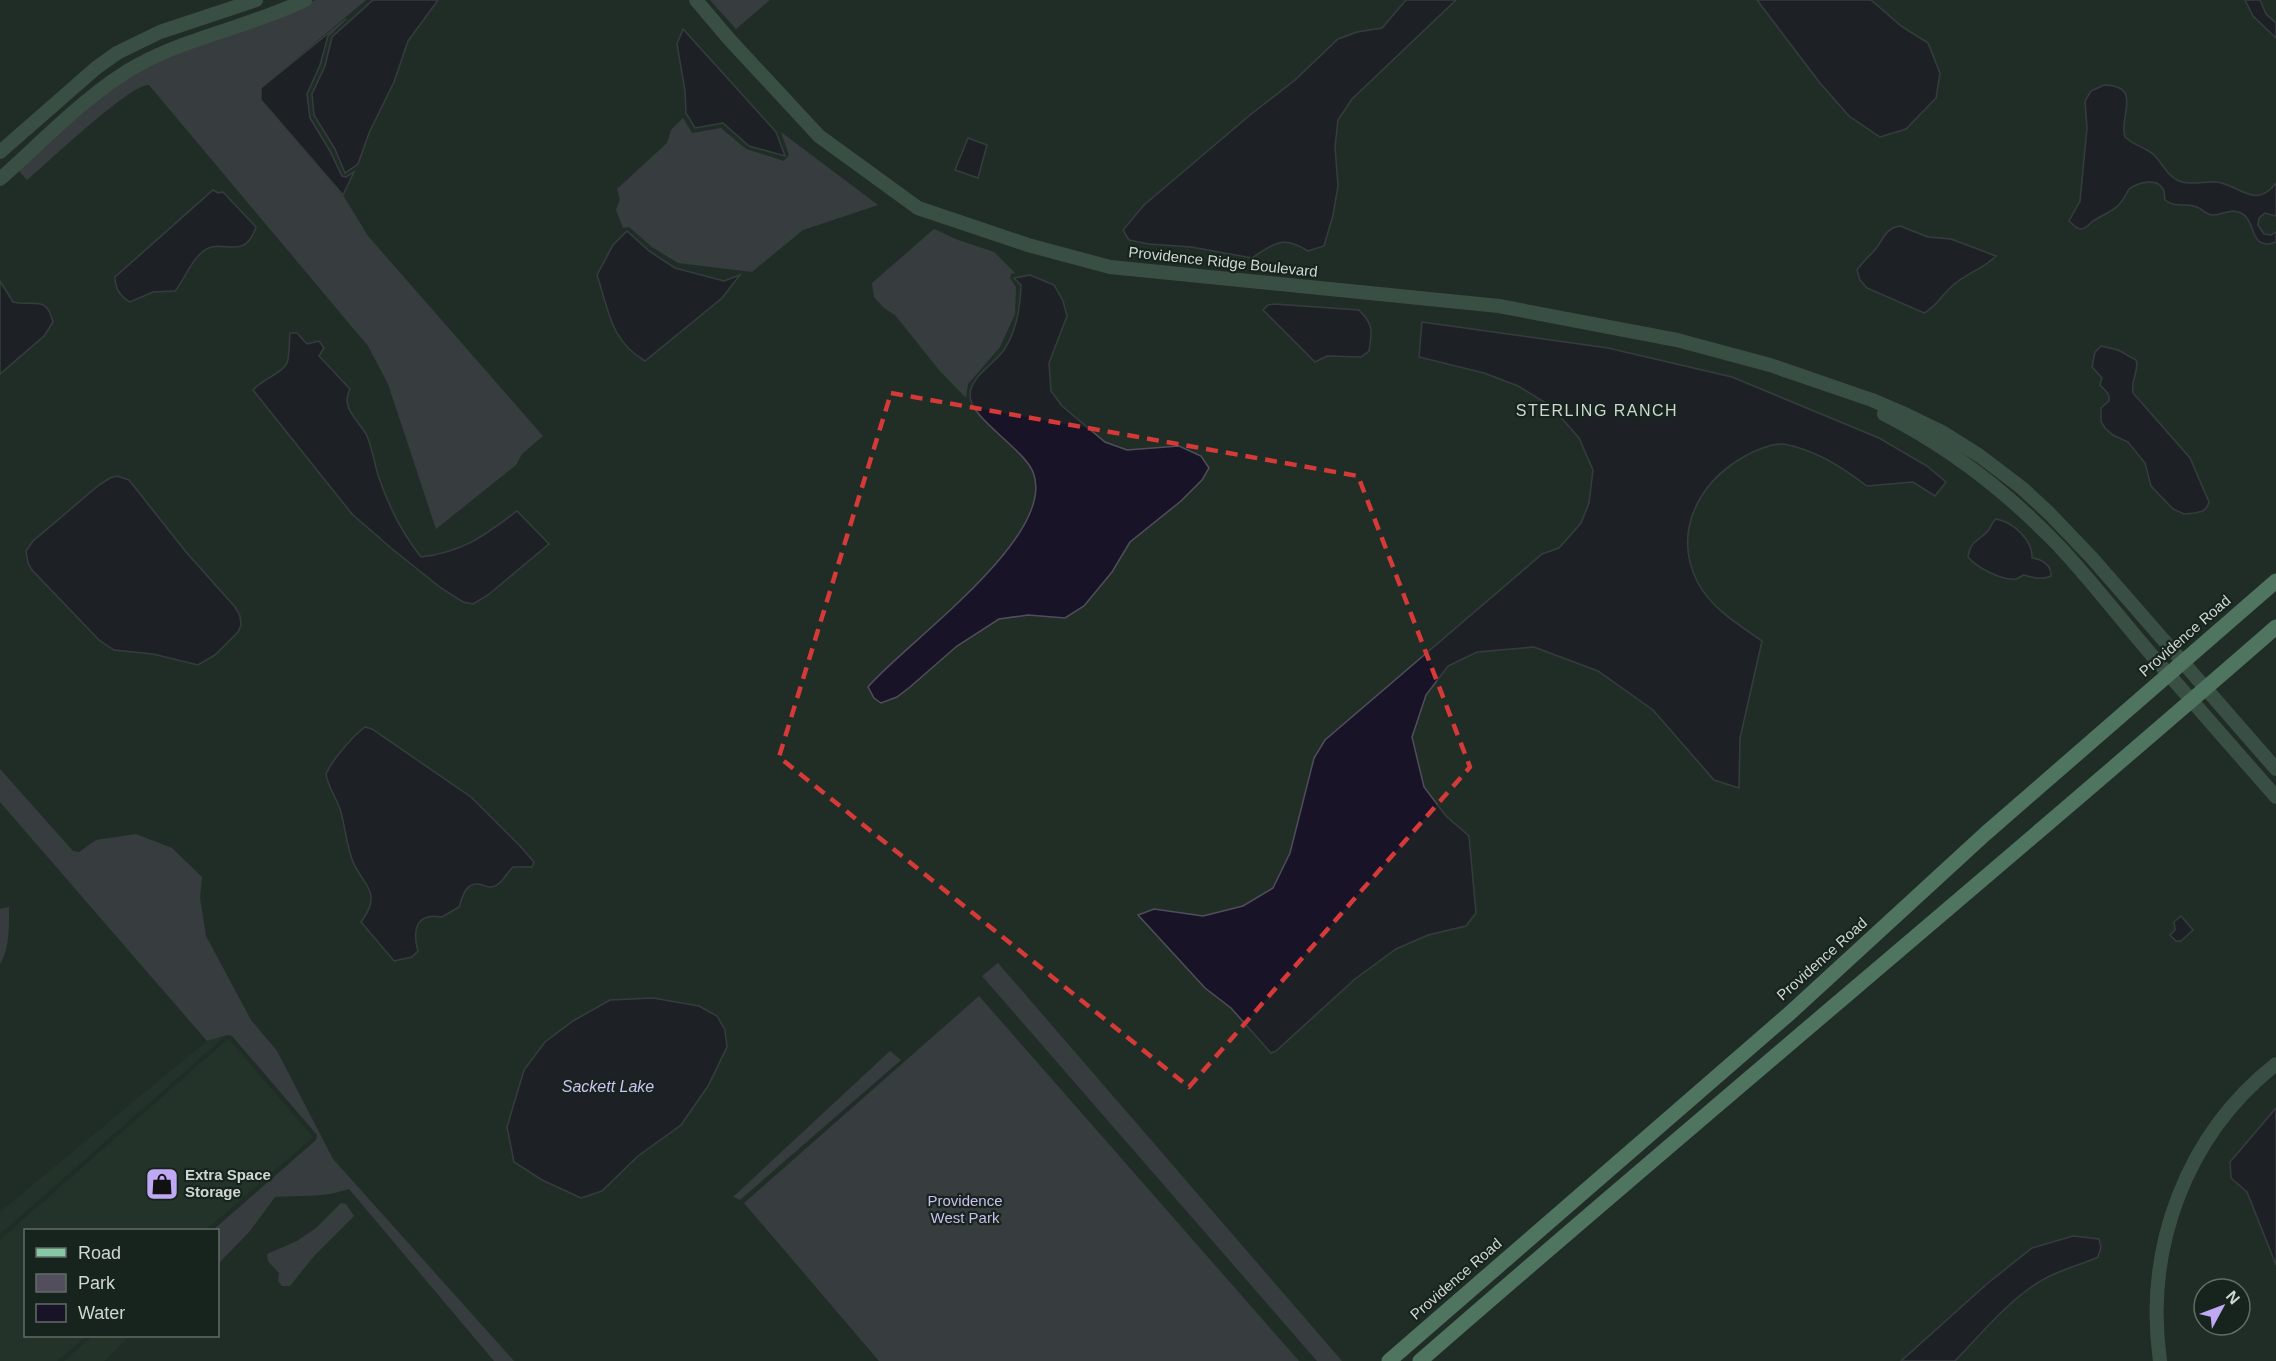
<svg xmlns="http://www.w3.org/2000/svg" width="2276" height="1361" viewBox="0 0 2276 1361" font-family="Helvetica,sans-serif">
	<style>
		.built { fill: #263a2f }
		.green { fill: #524e5d }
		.water { fill: #191327; stroke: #504e5a; stroke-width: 1.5 }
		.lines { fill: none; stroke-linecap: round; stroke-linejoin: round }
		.minor { stroke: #5a7967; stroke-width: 14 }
		.major { stroke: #87c9a4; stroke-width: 15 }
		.marked { fill: none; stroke: #d53a39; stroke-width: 4.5; stroke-dasharray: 12 8; stroke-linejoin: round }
		.labels { text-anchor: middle; stroke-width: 4.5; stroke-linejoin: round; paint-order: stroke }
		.street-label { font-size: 15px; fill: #cfd7d2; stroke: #17241d }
		.poi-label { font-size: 15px; font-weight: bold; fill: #cfd7d2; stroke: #17241d; text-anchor: start }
		.park-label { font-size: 15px; fill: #cbbdef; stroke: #17241d }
		.neighbourhood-label { font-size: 16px; letter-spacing: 1.5px; fill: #cfd7d2; stroke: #17241d }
		.water-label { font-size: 16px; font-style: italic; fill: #cfc1f3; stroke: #17241d }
	</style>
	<rect width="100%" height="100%" fill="#212e26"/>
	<g class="built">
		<polygon points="224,1037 0,1234 0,1212 207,1041"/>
		<polygon points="228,1039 313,1137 206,1230 26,1230 26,1336 86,1336 57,1361 0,1361 0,1240"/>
		<polygon points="93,1336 130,1336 104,1361 64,1361"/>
	</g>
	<g class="green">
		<path d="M 316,0 L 366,0 L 261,88 L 307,154 L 343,195 L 368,236 L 543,436 L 522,454 L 516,465 L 436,529 L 388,384 L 368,346 L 149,85 C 132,82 45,165 27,180 L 18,170 L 103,95 L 123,80 L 165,58 Z"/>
		<polygon points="710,0 770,0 736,29"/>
		<polygon points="683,118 692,133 721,128 746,149 784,161 789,155 781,132 878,205 803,230 752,272 678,263 652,247 629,227 623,228 616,210 620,199 617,189 667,143 671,130"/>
		<polygon points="934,229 958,240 994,252 1015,273 1011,274 1010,278 1016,287 1015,314 1000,347 968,384 966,398 939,370 895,315 884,308 874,297 872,283"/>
		<path d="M 0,769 L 73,851 L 79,852 L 96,840 L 136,834 L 172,848 L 202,877 L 200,898 L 206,936 L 251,1020 L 277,1051 L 333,1159 L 514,1361 L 494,1361 L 349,1189 C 322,1198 302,1195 275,1197 L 250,1231 L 220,1262 L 218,1267 L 218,1230 L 213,1230 L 316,1140 L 317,1135 L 232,1036 L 227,1035 L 207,1041 L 0,802 Z"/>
		<path d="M 9,907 C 9,925 10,948 0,964 L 0,909 Z"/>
		<polygon points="998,963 1342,1361 1317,1361 982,976"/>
		<polygon points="979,996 1299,1361 879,1361 744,1203"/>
		<polygon points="890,1051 901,1060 740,1200 733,1197"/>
		<polygon points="341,1203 346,1204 354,1216 314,1256 290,1286 282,1286 278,1281 279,1273 268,1261 267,1254 297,1241 316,1228"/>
	</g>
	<g class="water">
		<polygon points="373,0 438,0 408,41 394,82 369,133 358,164 345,173 335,149 314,115 312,94 325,66 332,37"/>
		<path d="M 1406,0 L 1456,0 L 1352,99 L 1338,120 L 1335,147 L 1338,186 L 1333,215 L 1324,246 L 1308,251 C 1283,235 1275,243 1252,258 L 1191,247 L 1149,244 L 1129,240 L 1123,230 L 1144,205 L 1250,115 L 1295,80 L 1338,39 L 1357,32 L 1382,28 Z"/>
		<polygon points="1757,0 1871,0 1901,26 1928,43 1940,73 1936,98 1906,129 1880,137 1849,116 1820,83"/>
		<polygon points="2245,0 2260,0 2266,14 2276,23 2276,38 2253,16"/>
		<polygon points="346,19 328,36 320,65 307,94 310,118 330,151 342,176 346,177 354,172 343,195 261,100 261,88"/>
		<polygon points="683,29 776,132 785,156 749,146 723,123 695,128 686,113 685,91 677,44"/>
		<path d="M 2104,85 C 2144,86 2118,117 2125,137 C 2133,145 2144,147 2153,154 C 2162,162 2167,176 2179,181 C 2191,186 2204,181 2217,182 C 2239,185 2256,210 2276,183 L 2276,216 L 2265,213 L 2259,218 L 2258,225 L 2264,234 L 2271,235 L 2276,232 L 2276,242 C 2248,252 2257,220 2241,213 C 2231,208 2223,215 2213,215 C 2205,215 2203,209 2197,207 C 2185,203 2175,208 2165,200 C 2164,196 2165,192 2163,189 C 2157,177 2137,183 2129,189 C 2117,212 2114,208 2093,221 C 2089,224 2086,229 2081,229 C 2076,229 2073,224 2069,221 L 2080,201 L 2087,128 L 2085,101 L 2091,91 Z"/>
		<polygon points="968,138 987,145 978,178 955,170"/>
		<path d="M 213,190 L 218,193 L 223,192 L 256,227 C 243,266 219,232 199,255 C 189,265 184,280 175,291 L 153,292 L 130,302 C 121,297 115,288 115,277 Z"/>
		<path d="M 1900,226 L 1928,237 L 1951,239 L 1996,256 C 1982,270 1966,273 1952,286 C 1942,295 1936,307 1924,313 L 1867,288 L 1860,280 L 1857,270 C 1862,263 1867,258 1873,252 C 1883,242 1884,228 1900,226 Z"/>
		<path d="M 627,231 L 649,251 L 675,268 L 724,281 L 740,275 L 722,298 L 645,361 C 610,340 609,311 597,275 L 613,245 Z"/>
		<path d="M 1030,275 L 1054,285 L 1063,301 L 1067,316 L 1049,363 L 1051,391 L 1062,406 L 1105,442 L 1127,450 L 1179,446 L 1201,456 L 1209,468 L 1202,480 L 1181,501 L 1130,542 L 1112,572 L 1084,606 L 1065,618 L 1028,615 L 999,619 L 957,646 L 910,687 L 897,697 L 881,703 L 874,698 L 868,687 C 904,644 1059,536 1033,472 C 1023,448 971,419 970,396 C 969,378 994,364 1004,350 C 1017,330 1020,308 1021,285 L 1014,278 Z"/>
		<path d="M 0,281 L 13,302 C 33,307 46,294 53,322 L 44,336 L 0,374 Z"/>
		<path d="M 1274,304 L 1359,310 C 1374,325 1372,331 1369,351 L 1361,357 L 1327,356 L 1315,362 L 1263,310 L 1268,305 Z"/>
		<path d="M 1422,322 L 1608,348 L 1732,377 L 1879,438 L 1927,466 L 1946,482 L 1935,496 L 1913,482 L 1867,486 C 1844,469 1824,455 1796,447 C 1792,446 1786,444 1783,444 C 1768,444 1752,452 1740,459 C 1696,486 1673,535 1698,583 C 1712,609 1739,625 1762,641 L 1740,738 L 1739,788 L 1714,780 L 1653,710 L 1598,671 L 1534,647 L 1477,652 L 1448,666 L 1426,695 L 1412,737 L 1424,787 L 1446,816 L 1469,836 L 1476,913 L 1466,926 L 1428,935 L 1396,949 L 1355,979 L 1276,1051 L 1271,1053 L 1231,1008 L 1205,988 L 1138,915 L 1154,909 L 1203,916 L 1243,906 L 1273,888 L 1290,853 L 1314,758 L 1325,740 L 1542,554 L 1559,548 L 1581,523 L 1589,503 L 1593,470 L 1579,438 L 1551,406 L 1518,386 L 1484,373 L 1419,357 Z"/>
		<path d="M 290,333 L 297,333 L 307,344 L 319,341 L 324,348 L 319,356 L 350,389 C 340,407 358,420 366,434 C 372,446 374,462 378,475 C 388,505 401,532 421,557 C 463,552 484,536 517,511 L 549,544 L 488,595 L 473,604 L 463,602 L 441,588 L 391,548 L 352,514 L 253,390 C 262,379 283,373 287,363 C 290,355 289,342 290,333 Z"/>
		<path d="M 2101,346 L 2118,350 L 2136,360 C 2140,370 2130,380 2133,393 L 2190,458 L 2209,502 L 2207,507 L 2203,511 L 2195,513 L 2184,514 L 2173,509 L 2151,486 L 2145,463 L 2128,442 L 2113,435 L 2105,428 L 2101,421 L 2101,408 L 2109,401 C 2110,392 2105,391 2100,385 L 2102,378 L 2092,367 L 2095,352 Z"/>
		<polygon points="117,476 129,480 186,552 235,607 240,616 241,625 238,632 215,655 198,665 153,654 114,650 99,640 32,570 28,563 26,551 33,541 99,485 110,478"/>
		<path d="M 1996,519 C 2013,522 2033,540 2032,558 C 2042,559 2052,566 2051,576 C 2043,580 2033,578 2024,575 C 2021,576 2019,578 2016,579 C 2002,581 1976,567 1968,557 C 1971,540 1977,542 1987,532 C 1991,528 1991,523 1996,519 Z"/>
		<path d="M 365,727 L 372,729 L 471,797 L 520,846 L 534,862 L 532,867 L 513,867 C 506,873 502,885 492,887 C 487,888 483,884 478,884 C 465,883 462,898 459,907 L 442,917 C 416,912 412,930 418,951 L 412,957 L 394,961 L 361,922 C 385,890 360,884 352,859 C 346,843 345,825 340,809 C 336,797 328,787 326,774 C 332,760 352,737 365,727 Z"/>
		<polygon points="2181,916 2193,930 2181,941 2176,941 2170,935 2175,930 2174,922"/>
		<polygon points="653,998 699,1006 717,1016 725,1030 727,1047 708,1086 681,1125 638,1156 602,1191 581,1198 542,1180 514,1162 507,1127 524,1070 545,1042 573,1021 610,1000"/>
		<polygon points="2276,1108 2276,1265 2247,1192 2231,1178 2230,1162"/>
		<path d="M 2073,1236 L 2099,1239 L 2101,1247 L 2098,1257 C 2079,1266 2057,1270 2039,1282 C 2008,1301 1980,1335 1955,1361 L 1901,1361 L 1988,1283 L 2032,1248 Z"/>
	</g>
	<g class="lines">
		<g class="minor">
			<polyline points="696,0 729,39 819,136 918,208 1028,245 1110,267 1499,306 1677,340 1770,365 1872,400 1907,415 1942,432 1980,456 2022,488 2050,514 2092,558 2276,769"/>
			<polyline points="0,152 96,68 117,53 160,32 256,0"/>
			<path d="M 0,179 C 42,142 90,91 138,65 C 191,36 252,26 305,0"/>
			<path d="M 1884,414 C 1949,447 2008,493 2058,545 C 2090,579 2119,617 2150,653 C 2192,701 2234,749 2276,797"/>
			<path d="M 2160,1361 C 2144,1248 2186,1135 2276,1064"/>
		</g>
		<g class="major">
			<polyline points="1389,1361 1790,1013 1985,834 2276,581"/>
			<path d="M 1420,1361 C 1703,1114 1993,874 2276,627"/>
		</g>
	</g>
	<path d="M0 0H2276V1361H0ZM 891,393 L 1358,476 L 1470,767 L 1189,1087 L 779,757 Z" fill="#212e26" fill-opacity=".55" fill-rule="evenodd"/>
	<path class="marked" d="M 891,393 L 1358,476 L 1470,767 L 1189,1087 L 779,757 Z"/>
	<defs>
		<symbol id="shop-square" viewBox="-11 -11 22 22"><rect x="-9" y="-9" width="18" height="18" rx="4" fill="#bfa9f4" stroke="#17241d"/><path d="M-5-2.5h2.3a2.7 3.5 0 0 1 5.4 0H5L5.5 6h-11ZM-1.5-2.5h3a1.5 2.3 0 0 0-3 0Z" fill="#111"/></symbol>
	</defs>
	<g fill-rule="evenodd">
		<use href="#shop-square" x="143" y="1165" width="38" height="38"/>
	</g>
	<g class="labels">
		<g class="street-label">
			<text transform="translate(1223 262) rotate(6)" y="5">Providence Ridge Boulevard</text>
			<text transform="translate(2185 636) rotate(-41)" y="5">Providence Road</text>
			<text transform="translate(1822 959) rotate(-42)" y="5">Providence Road</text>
			<text transform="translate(1456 1279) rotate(-41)" y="5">Providence Road</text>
		</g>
		<g class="poi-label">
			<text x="185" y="1180">Extra Space<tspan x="185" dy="17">Storage</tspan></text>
		</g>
		<g class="park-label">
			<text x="965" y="1206">Providence<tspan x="965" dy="17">West Park</tspan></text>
		</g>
		<g class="neighbourhood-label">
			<text x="1597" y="416">STERLING RANCH</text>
		</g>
		<g class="water-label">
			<text x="608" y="1092">Sackett Lake</text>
		</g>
	</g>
	<rect x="24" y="1229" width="195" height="108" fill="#17241d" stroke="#616c65" stroke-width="1.5"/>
	<rect x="36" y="1248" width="30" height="9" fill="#87c9a4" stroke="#616c65" stroke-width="1.5"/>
	<text x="78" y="1259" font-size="18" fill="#cfd7d2">Road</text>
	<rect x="36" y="1274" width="30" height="18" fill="#524e5d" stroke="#616c65" stroke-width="1.5"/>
	<text x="78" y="1289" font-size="18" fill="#cfd7d2">Park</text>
	<rect x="36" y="1304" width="30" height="18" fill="#191327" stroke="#616c65" stroke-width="1.5"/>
	<text x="78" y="1319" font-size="18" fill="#cfd7d2">Water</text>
	<g transform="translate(2222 1307) rotate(49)"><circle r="28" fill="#17241d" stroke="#616c65" stroke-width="1.5"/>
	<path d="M0-4.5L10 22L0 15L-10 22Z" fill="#bfa9f4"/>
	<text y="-9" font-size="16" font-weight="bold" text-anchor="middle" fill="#cfd7d2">N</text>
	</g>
</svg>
